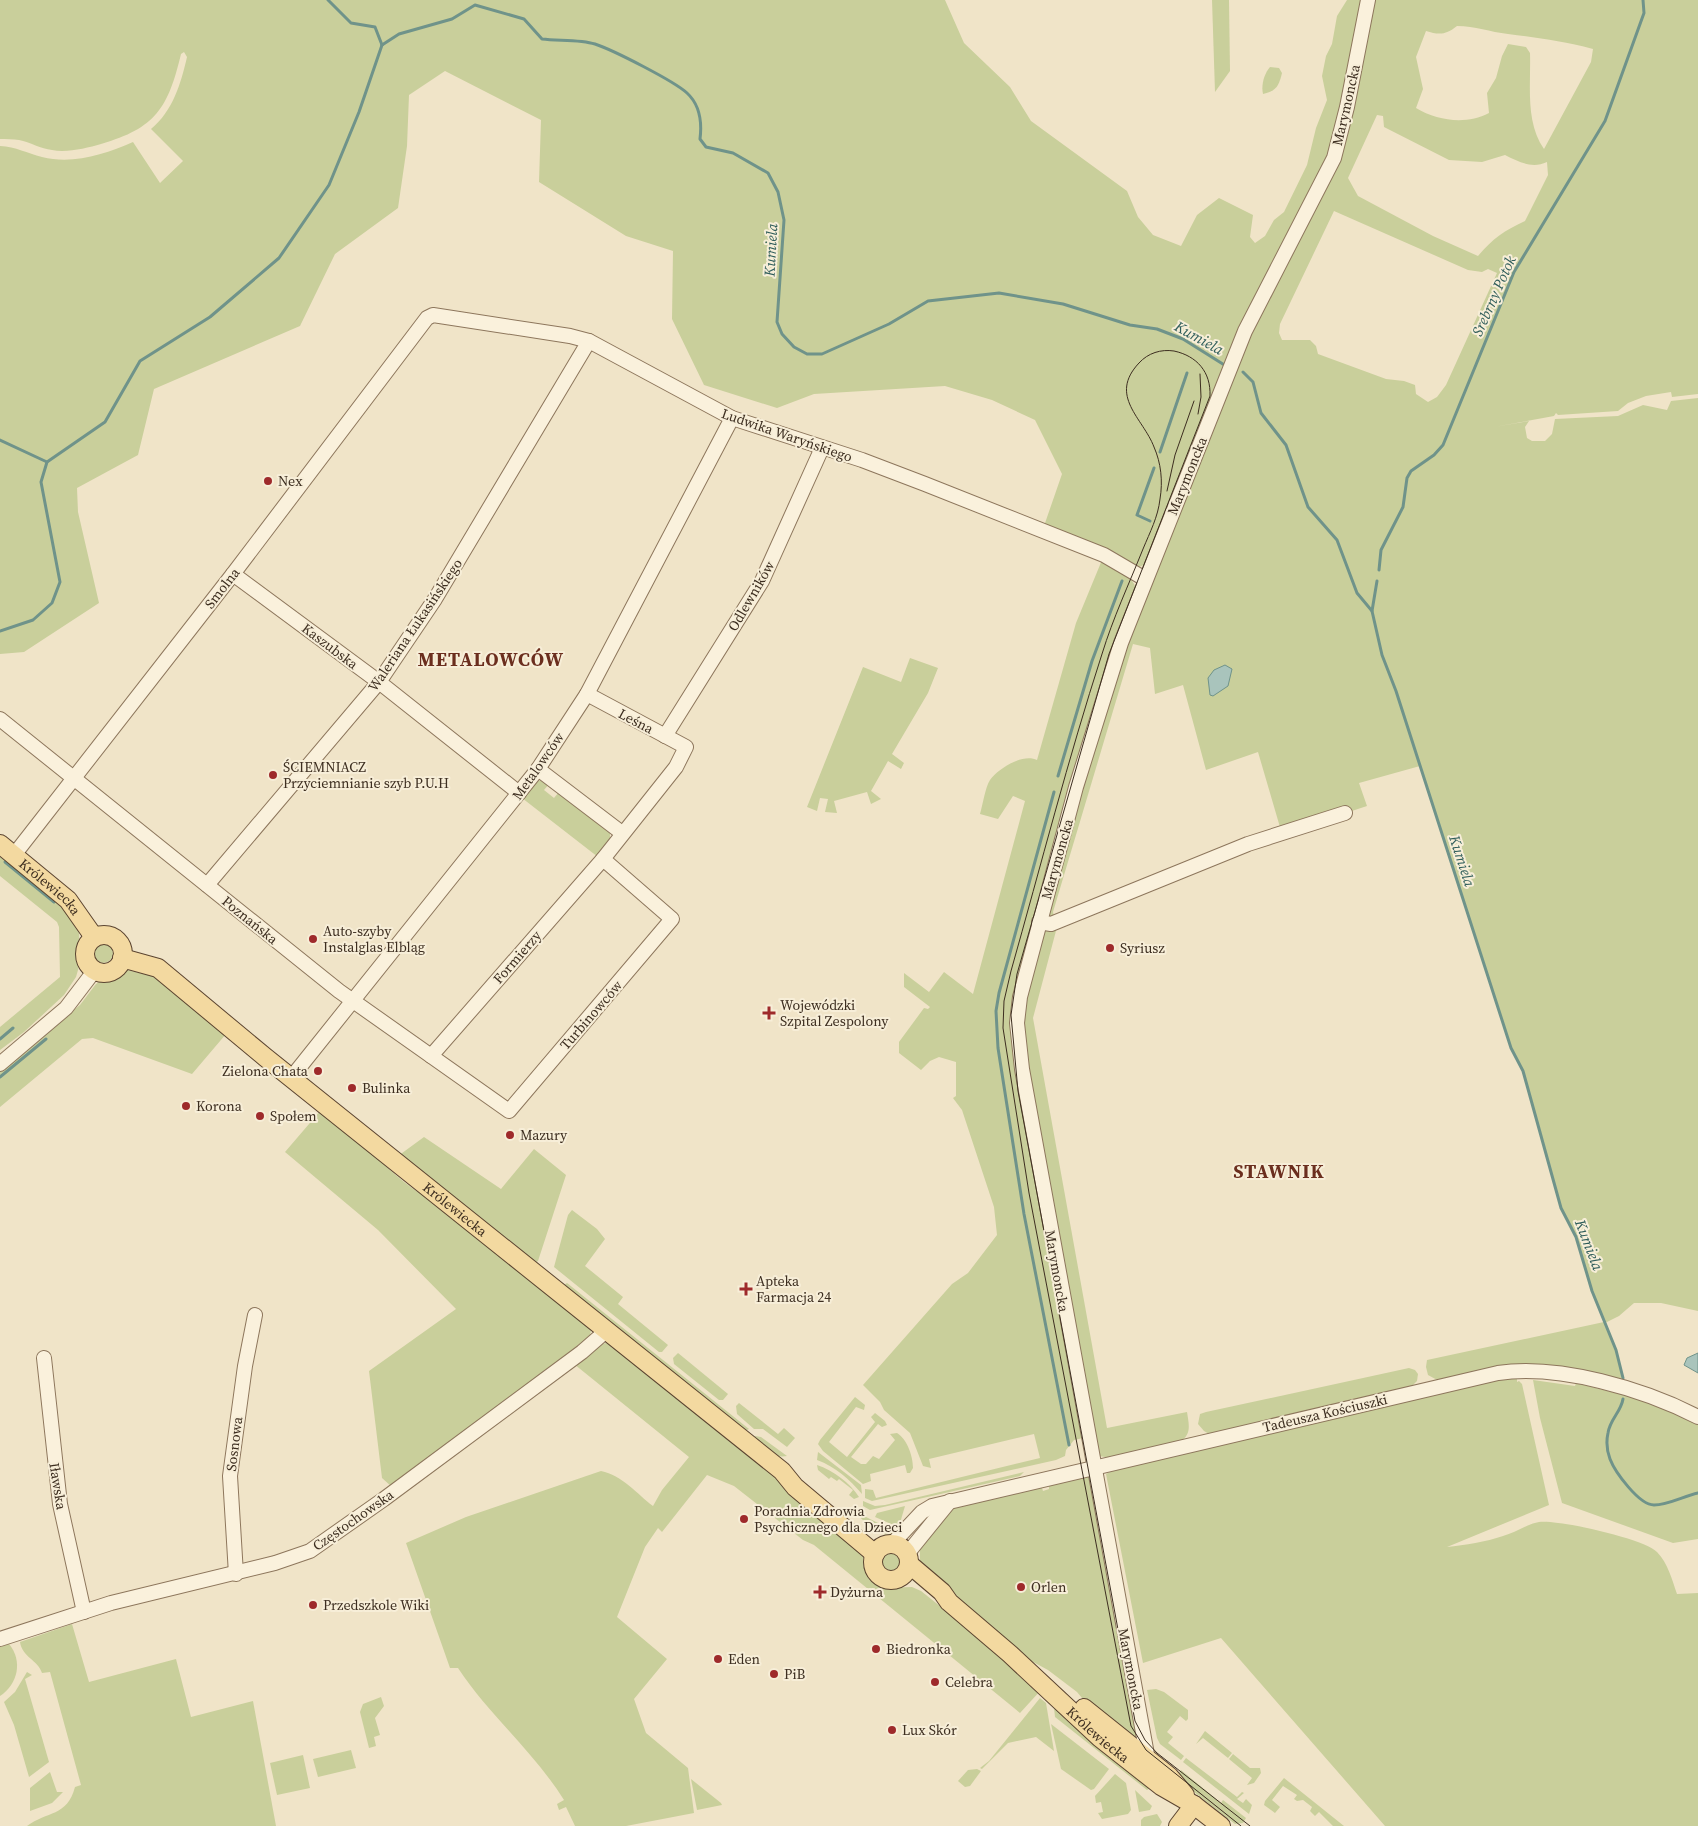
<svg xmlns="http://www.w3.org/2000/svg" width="1698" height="1826" viewBox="0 0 1698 1826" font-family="'Source Serif 4',serif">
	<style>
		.green { fill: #c9cf9b; fill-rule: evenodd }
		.water { fill: #a9c4bc; stroke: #6f938a }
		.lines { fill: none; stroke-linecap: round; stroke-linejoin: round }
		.stream { stroke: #6f938a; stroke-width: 3 }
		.minor-casing { stroke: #8d765c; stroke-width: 16 }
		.major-casing { stroke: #5b4430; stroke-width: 20 }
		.minor { stroke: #faf1dc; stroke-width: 14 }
		.major { stroke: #f3d9a0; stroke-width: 18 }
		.tram { stroke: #3d2e20; stroke-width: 1 }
		.poi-dot { fill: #9e2a2b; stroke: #f7eed8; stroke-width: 2 }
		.labels { text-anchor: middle; stroke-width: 4; stroke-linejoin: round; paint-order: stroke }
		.street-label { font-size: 14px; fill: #3d2e20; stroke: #f7eed8 }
		.poi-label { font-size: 14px; fill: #3d2e20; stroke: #f7eed8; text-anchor: start }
		.water-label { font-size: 15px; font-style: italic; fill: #2f5d5a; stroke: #f7eed8 }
		.district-label { font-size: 19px; font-weight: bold; letter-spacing: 1px; fill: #6b2e1e; stroke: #f7eed8 }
	</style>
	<rect width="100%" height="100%" fill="#f0e4c8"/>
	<g class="green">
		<path d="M 0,0 L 945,0 L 964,43 L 1010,87 L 1031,121 L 1127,191 L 1138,217 L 1153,235 L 1181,246 L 1197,215 L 1219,198 L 1253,215 L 1250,237 L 1255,243 L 1265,236 L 1274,220 L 1284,212 L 1307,165 L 1316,128 L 1327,100 L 1322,76 L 1326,56 L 1332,44 L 1337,16 L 1347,0 L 1698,0 L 1698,394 L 1672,397 L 1671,392 L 1646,396 L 1628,403 L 1618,411 L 1558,415 L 1556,413 L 1554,416 L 1494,427 L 1529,421 L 1525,427 L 1527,438 L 1532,441 L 1545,441 L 1552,434 L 1555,419 L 1618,416 L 1643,405 L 1667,410 L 1671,401 L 1698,398 L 1698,1311 L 1661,1303 L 1634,1303 L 1619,1316 L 1605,1323 L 1616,1350 L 1623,1382 L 1583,1373 L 1439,1381 L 1428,1375 L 1426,1367 L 1427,1360 L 1604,1322 L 1592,1291 L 1576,1237 L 1561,1208 L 1523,1071 L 1511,1048 L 1420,766 L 1359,783 L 1367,806 L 1282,834 L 1258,752 L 1206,770 L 1183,685 L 1155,694 L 1150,648 L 1133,644 L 1053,912 L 1057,927 L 1033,1018 L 1107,1428 L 1187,1412 C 1189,1425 1192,1435 1179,1442 L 1111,1458 L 1099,1456 L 1033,1107 L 1022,1024 L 1033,962 L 1146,564 L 1137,568 L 1044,526 L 1062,474 L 1035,420 L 992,400 L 945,386 L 814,394 L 777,408 L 704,385 L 672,319 L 673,251 L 626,236 L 539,182 L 541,120 L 445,71 L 409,95 L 407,146 L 398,208 L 335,254 L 300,326 L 154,389 L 138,455 L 77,488 L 78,512 L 99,603 L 24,652 L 0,654 L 0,146 C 16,147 27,153 42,157 C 73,165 105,154 133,142 L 160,183 L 183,161 L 151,129 C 173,111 181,83 187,57 L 184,52 L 181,54 C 168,108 156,128 101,144 C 87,148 67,153 52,150 C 41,149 30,142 19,140 C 13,139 6,139 0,139 ZM 1457,26 C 1475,26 1490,32 1508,34 C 1539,38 1562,41 1593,49 L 1591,62 L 1544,149 C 1525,122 1531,85 1530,53 L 1526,47 L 1508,44 L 1502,56 L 1496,78 L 1487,93 L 1489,113 C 1466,125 1438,121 1416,108 L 1423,89 L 1416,57 L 1426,31 C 1439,35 1446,35 1457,26 ZM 1377,115 L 1383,116 L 1384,127 L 1449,160 L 1482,162 L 1505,155 C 1519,162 1532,169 1547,162 L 1548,175 L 1525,221 C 1505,230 1492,239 1478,256 L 1433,236 L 1358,196 L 1348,178 ZM 1334,211 L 1468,270 L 1482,272 L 1488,269 L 1497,273 L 1446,385 L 1437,397 L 1428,402 L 1416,394 L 1415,385 L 1404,381 L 1386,379 L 1318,354 L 1316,346 L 1310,340 L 1282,340 L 1279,333 L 1280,324 Z"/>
		<polygon points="1212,0 1229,0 1230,71 1215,92"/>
		<path d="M 1270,67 L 1279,68 L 1282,73 C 1279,85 1277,91 1263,94 C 1261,85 1264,74 1270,67 Z"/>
		<path d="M 1102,560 C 1113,567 1133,575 1136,589 L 1017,988 L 1083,1438 L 1074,1440 L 1066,1450 L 1065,1456 L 1056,1460 L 872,1501 L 865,1498 L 865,1489 L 873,1490 L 876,1498 L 1040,1458 L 1034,1434 L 929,1459 L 931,1468 L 923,1466 L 910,1433 L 884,1410 L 880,1402 L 863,1385 L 952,1284 L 968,1273 L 997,1235 L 994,1207 L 962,1110 L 953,1098 L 956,1096 L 956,1062 L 939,1057 L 930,1061 L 921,1070 L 899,1053 L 899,1042 L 924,1008 L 928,1009 L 930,1007 L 904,987 L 904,973 L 929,992 L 944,972 L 973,994 L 1025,801 L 1013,796 L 998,819 L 980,814 C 983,804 985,788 990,780 C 999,768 1023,753 1037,760 L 1076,623 Z"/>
		<polygon points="910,658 938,668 928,693 892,754 904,763 901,769 888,761 871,791 881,799 871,804 867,792 834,801 837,813 825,812 828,799 820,798 817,811 807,807 863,667 901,682"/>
		<polygon points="542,780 549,784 544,790 554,798 559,792 610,831 610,840 598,857 522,798 537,781"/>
		<polygon points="0,851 53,894 71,918 79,933 80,963 76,977 64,995 24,1032 0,1050 0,1027 60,977 59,927 57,922 0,876"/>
		<circle cx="103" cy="953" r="10"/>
		<polygon points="127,970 160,978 226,1034 192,1074 93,1038 82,1039 0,1107 0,1070 80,1005 96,984 104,979"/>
		<path d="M 321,1110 C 334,1121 349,1130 361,1142 C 385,1165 405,1187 435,1202 L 591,1329 L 590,1337 L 392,1487 L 382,1478 L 369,1371 L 456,1309 L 378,1230 L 285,1152 Z"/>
		<polygon points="424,1137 501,1189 534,1149 566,1175 538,1261 535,1263 398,1156"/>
		<polygon points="572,1210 597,1229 605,1239 585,1266 623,1297 618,1304 668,1345 662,1352 659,1352 554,1267 568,1215"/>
		<polygon points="567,1283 749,1429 743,1432 561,1287"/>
		<path d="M 606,1343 L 611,1344 L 815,1507 L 865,1556 L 867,1572 L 874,1583 L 884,1588 L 912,1587 L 921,1591 L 1054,1697 L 1152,1787 L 1147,1790 L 1055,1717 L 1053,1699 L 1041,1690 L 1020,1713 L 814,1545 L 803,1540 L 734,1486 L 707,1475 L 662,1532 L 658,1528 L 645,1547 L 617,1617 L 667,1659 L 634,1699 L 646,1733 L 688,1768 L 694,1813 L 626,1826 L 575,1826 L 566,1807 L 559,1810 L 557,1804 L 564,1800 C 534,1752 489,1715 458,1668 L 450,1668 L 406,1543 L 466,1517 L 601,1471 C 622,1475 637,1494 653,1506 L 662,1490 L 689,1457 L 574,1364 L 599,1345 Z"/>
		<polygon points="678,1353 728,1394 723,1400 719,1400 674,1364 673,1358"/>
		<polygon points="1409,1368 1415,1370 1418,1374 1417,1381 1412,1386 1211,1435 1204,1431 1198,1424 1200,1414 1206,1412"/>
		<path d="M 1517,1378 L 1517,1382 L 1519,1381 L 1522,1384 L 1549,1505 L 1447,1547 C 1465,1545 1486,1542 1503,1536 C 1515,1533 1527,1524 1539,1522 C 1557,1519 1645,1539 1657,1552 C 1668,1563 1672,1580 1677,1594 L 1698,1593 L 1698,1826 L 1385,1826 L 1221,1638 L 1143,1663 L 1106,1474 L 1114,1470 L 1489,1381 Z"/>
		<polygon points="1533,1380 1575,1386 1576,1383 1639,1399 1698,1423 1698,1539 1673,1543 1562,1503 1540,1418"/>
		<path d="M 855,1397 L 865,1405 L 864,1410 L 856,1407 L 829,1442 L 847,1457 L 875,1422 L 871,1417 L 875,1413 L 885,1421 L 887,1425 L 882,1427 L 878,1424 L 851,1457 L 861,1464 L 866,1464 L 873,1456 L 879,1459 L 895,1440 L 890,1434 L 897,1433 C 907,1439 913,1456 913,1468 L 910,1473 L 907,1473 L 905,1465 L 870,1474 L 871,1481 L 863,1484 L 823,1451 L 818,1444 L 820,1440 Z"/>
		<polygon points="739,1403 778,1434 784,1428 795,1438 787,1447 763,1429 754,1429 737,1414 736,1406"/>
		<path d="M 755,1436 L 761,1437 L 787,1456 C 773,1459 762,1447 752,1439 Z"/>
		<path d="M 818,1452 L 861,1485 L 862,1494 C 849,1479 836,1467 817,1460 Z"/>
		<path d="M 817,1465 C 833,1470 850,1483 859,1497 L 854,1499 L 849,1495 L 853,1490 L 839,1479 L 837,1481 L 831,1477 L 829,1479 L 818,1470 Z"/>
		<polygon points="1024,1472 1020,1476 870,1510 863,1506 863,1501 875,1506 885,1505"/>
		<polygon points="1083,1475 1089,1476 1143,1745 1092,1710 1077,1692 1048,1670 1022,1656 987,1628 964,1603 927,1574 920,1562 920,1548 953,1508 958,1505 1035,1486 1036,1489 1042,1488 1043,1491 1049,1489 1049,1486 1068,1481 1067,1478"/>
		<polygon points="905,1506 900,1523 896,1526 875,1517 877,1513"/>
		<path d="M 860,1514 L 898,1533 C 881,1539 870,1528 859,1516 Z"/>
		<circle cx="891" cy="1562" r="9"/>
		<path d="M 72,1624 L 89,1682 L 176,1659 L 191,1717 L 253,1701 L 276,1826 L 27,1826 C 47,1811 67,1817 75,1787 L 81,1785 L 50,1672 L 42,1673 C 38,1660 22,1657 20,1642 Z"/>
		<path d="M 9,1644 C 23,1661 18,1684 0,1696 L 0,1647 Z"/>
		<polygon points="27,1672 32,1675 25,1679 49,1762 29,1777 14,1725 4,1702 15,1692"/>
		<polygon points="1156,1689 1164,1692 1188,1710 1188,1719 1186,1721 1180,1716 1167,1732 1173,1737 1168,1743 1184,1756 1181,1760 1160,1744 1157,1738 1147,1690"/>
		<polygon points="381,1697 384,1706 375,1718 380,1735 374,1737 376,1746 369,1748 360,1712 363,1704"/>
		<polygon points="1040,1698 1046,1703 1054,1751 1036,1737 1008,1743 982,1769 980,1768 989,1761"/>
		<polygon points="1051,1724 1109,1769 1094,1789 1091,1790 1061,1769"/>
		<polygon points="1205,1731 1232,1753 1228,1758 1203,1738 1196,1744"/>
		<polygon points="351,1750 356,1768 318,1777 313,1759"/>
		<polygon points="1233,1754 1250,1768 1260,1768 1261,1773 1254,1783 1247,1785 1252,1778 1229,1759"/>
		<polygon points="303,1755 310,1788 277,1795 270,1763"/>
		<polygon points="1186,1758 1237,1797 1242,1792 1244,1793 1237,1799 1243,1803 1246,1799 1252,1805 1249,1814 1183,1762"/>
		<polygon points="977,1769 981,1771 970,1786 965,1787 958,1781 968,1770"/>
		<polygon points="1181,1770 1221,1803 1223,1800 1246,1818 1243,1823 1235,1824 1175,1777"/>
		<polygon points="50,1772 57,1792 63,1792 52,1803 30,1811 30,1788"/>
		<polygon points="1115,1774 1126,1783 1131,1810 1128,1814 1102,1819 1098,1813 1103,1812 1101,1802 1096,1803 1095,1796"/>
		<polygon points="1284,1778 1344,1826 1333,1826 1319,1812 1315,1816 1310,1811 1312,1807 1303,1800 1297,1801 1294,1799 1297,1795 1283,1786 1272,1800 1280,1807 1275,1813 1264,1805 1265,1801"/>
		<polygon points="691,1779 721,1803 722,1805 697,1810"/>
		<polygon points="1135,1790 1152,1806 1150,1810 1139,1812"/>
		<polygon points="1157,1814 1162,1822 1160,1826 1141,1826 1141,1820 1144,1817"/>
	</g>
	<g class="water">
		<polygon points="1225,665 1232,669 1228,686 1213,696 1210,695 1208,678 1214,670"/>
		<polygon points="1698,1353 1698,1373 1684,1365 1687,1358"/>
	</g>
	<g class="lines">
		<g class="stream">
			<polyline points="328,0 351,23 375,27 382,45"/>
			<path d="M 382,45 L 399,34 L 452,19 L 475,5 L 524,19 L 542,39 C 558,41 580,39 595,44 C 613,50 674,81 687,93 C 700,105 702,123 700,139 L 706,147 L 733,153 L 768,173 L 778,192 L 784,220 L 777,322 L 782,334 L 794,347 L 807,354 L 822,354 L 889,324 L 928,301 L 999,293 L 1063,304 L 1130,325 L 1157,329 L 1183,339 L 1226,366"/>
			<polyline points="1243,372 1253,382 1261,413 1286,445 1308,507 1337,540 1357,593 1372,611 1382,655 1396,691 1511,1048 1523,1071 1561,1208 1576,1237 1592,1291 1616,1350 1623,1378"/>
			<polyline points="0,440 47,462"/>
			<polyline points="1160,452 1187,373"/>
			<polyline points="1150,521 1137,515 1154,468"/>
			<polyline points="1379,570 1381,550 1403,507 1407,478 1411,471 1434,455 1443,445 1514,272 1605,121 1644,13 1643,0"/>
			<polyline points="1372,611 1377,581"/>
			<polyline points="0,631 33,620 52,603 60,582 41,482 47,462 105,422 140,361 210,317 279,258 329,185 359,112 382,45"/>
			<polyline points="1058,776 1092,661 1122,581"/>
			<polyline points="1054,792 999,993 996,1011 998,1048 1024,1214 1069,1445"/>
			<polyline points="5,862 54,902"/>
			<polyline points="0,1039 13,1028"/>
			<polyline points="0,1077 46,1039"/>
			<path d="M 1623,1399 C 1621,1412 1610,1419 1608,1433 C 1606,1442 1607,1451 1610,1459 C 1615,1472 1639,1505 1654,1505 C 1668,1505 1684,1496 1698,1493"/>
		</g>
		<defs>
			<g id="minor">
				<polyline points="233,574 379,682 519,793"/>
				<polyline points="0,719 339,991 509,1111 672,919 603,859"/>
				<polyline points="665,736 762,581 822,448"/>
				<polyline points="538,769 622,833"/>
				<polyline points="14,855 233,574 427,318 433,315 570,336 589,341 732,418 862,460 925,484 1104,555 1145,579"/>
				<polyline points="207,885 379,682 435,599 589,341"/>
				<polyline points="1039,922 1051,924 1248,844 1345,813"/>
				<polyline points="431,1056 603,859 676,767 686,747 587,694"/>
				<polyline points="0,1064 66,1008 95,970"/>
				<polyline points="291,1078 538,769 587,694 732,418"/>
				<polyline points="44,1358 60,1504 84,1612"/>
				<path d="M 892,1544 L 922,1512 L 932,1506 L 1498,1373 C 1559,1364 1644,1389 1698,1417"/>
				<polyline points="907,1554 950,1501"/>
				<polyline points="236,1574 230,1476 245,1366 255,1315"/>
				<polyline points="0,1639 111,1603 275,1563 310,1551 384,1499 582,1352 606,1331"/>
				<polyline points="1148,1760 1022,1069 1017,1023 1020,997 1076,787 1121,643 1245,331 1334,158 1347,107 1368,0"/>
			</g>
			<g id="major">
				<path id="s1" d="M 0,844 L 68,900 L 94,937"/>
				<circle cx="104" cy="954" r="19"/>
				<path id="s2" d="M 122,958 L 158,968 L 265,1057 L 782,1471 L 795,1487 L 875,1554"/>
				<circle cx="891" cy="1562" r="18"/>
				<path id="s3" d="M 909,1564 L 942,1592 L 949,1602 L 1010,1654 L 1100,1738 L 1161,1786 L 1194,1805 L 1221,1826"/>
				<polyline points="1084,1708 1169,1776 1185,1795"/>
				<polyline points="1178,1826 1194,1805"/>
			</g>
		</defs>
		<use href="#minor" class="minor-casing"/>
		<use href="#major" class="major-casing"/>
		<use href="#minor" class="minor"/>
		<use href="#major" class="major"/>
		<g class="tram">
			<polyline points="1198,414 1201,397 1200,374"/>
			<polyline points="1167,491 1175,455 1194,401"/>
			<path d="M 1241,1826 L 1146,1750 L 1131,1726 L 1029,1193 L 1003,1028 L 1004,1001 L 1011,971 C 1041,865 1068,759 1102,654 C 1113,618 1129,584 1143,549 C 1150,532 1158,517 1160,499 C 1163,481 1161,463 1154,447 C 1143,418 1108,396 1139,363 C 1148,353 1161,349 1174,351 C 1197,356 1211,372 1210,396 L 1109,654 L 1017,974 L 1011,1015 L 1018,1091 L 1135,1721 L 1145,1740 L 1157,1753 L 1250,1826"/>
		</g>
	</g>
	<g class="poi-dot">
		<circle cx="268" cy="481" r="5"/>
		<circle cx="273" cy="775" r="5"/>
		<circle cx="313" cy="939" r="5"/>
		<circle cx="1110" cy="948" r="5"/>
		<path d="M766.5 1005.5h5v5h5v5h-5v5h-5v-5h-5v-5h5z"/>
		<circle cx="318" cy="1071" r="5"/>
		<circle cx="352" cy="1088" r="5"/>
		<circle cx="186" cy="1106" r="5"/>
		<circle cx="260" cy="1116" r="5"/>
		<circle cx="510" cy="1135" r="5"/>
		<path d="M743.5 1281.5h5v5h5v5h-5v5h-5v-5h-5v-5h5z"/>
		<circle cx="744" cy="1519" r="5"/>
		<circle cx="1021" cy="1587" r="5"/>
		<path d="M817.5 1584.5h5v5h5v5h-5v5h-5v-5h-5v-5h5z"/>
		<circle cx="313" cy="1605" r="5"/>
		<circle cx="876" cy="1649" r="5"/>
		<circle cx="718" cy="1659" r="5"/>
		<circle cx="774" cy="1674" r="5"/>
		<circle cx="935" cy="1682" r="5"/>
		<circle cx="892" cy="1730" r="5"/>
	</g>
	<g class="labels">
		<g class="street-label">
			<text transform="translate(1346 105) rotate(-77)" y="5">Marymoncka</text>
			<text transform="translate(787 435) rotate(19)" y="5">Ludwika Waryńskiego</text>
			<text transform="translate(1187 476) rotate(-68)" y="5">Marymoncka</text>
			<text transform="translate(222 588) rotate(-52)" y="5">Smolna</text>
			<text transform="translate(751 596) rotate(-60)" y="5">Odlewników</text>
			<text transform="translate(415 625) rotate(-56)" y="5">Waleriana Łukasińskiego</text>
			<text transform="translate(330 646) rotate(37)" y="5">Kaszubska</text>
			<text transform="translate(636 721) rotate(28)" y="5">Leśna</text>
			<text transform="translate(538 766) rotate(-55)" y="5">Metalowców</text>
			<text transform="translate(1057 859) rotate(-74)" y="5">Marymoncka</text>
			<text dy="5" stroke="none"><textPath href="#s1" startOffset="66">Królewiecka</textPath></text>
			<text transform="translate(250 920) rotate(39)" y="5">Poznańska</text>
			<text transform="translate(517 957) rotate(-49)" y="5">Formierzy</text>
			<text transform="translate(591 1015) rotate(-49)" y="5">Turbinowców</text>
			<text dy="5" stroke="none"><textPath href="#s2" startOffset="420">Królewiecka</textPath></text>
			<text transform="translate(1057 1271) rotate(80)" y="5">Marymoncka</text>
			<text transform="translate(1325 1413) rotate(-13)" y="5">Tadeusza Kościuszki</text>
			<text transform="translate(234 1444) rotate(-83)" y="5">Sosnowa</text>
			<text transform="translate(58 1486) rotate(81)" y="5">Iławska</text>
			<text transform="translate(353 1520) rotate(-35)" y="5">Częstochowska</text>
			<text transform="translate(1131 1669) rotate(79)" y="5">Marymoncka</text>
			<text dy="5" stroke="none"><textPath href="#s3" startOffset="255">Królewiecka</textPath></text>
		</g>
		<g class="poi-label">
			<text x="278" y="486">Nex</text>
			<text x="283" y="772">ŚCIEMNIACZ<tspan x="283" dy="16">Przyciemnianie szyb P.U.H</tspan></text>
			<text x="323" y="936">Auto-szyby<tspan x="323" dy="16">Instalglas Elbląg</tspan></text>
			<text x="1120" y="953">Syriusz</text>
			<text x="780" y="1010">Wojewódzki<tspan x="780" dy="16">Szpital Zespolony</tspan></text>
			<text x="308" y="1076" text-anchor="end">Zielona Chata</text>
			<text x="362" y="1093">Bulinka</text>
			<text x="196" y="1111">Korona</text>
			<text x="270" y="1121">Społem</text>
			<text x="520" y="1140">Mazury</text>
			<text x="756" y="1286">Apteka<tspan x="756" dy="16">Farmacja 24</tspan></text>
			<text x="754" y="1516">Poradnia Zdrowia<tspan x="754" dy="16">Psychicznego dla Dzieci</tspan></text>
			<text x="1031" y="1592">Orlen</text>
			<text x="830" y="1597">Dyżurna</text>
			<text x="323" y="1610">Przedszkole Wiki</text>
			<text x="886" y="1654">Biedronka</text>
			<text x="728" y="1664">Eden</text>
			<text x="784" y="1679">PiB</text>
			<text x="945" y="1687">Celebra</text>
			<text x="902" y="1735">Lux Skór</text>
		</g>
		<g class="water-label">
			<text transform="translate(771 250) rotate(-87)" y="5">Kumiela</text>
			<text transform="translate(1494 296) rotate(-66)" y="5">Srebrny Potok</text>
			<text transform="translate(1199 338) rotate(29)" y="5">Kumiela</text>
			<text transform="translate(1462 861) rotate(72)" y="5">Kumiela</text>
			<text transform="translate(1589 1245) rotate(69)" y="5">Kumiela</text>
		</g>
		<g class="district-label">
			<text x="491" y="666">METALOWCÓW</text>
			<text x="1279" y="1178">STAWNIK</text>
		</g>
	</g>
</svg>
